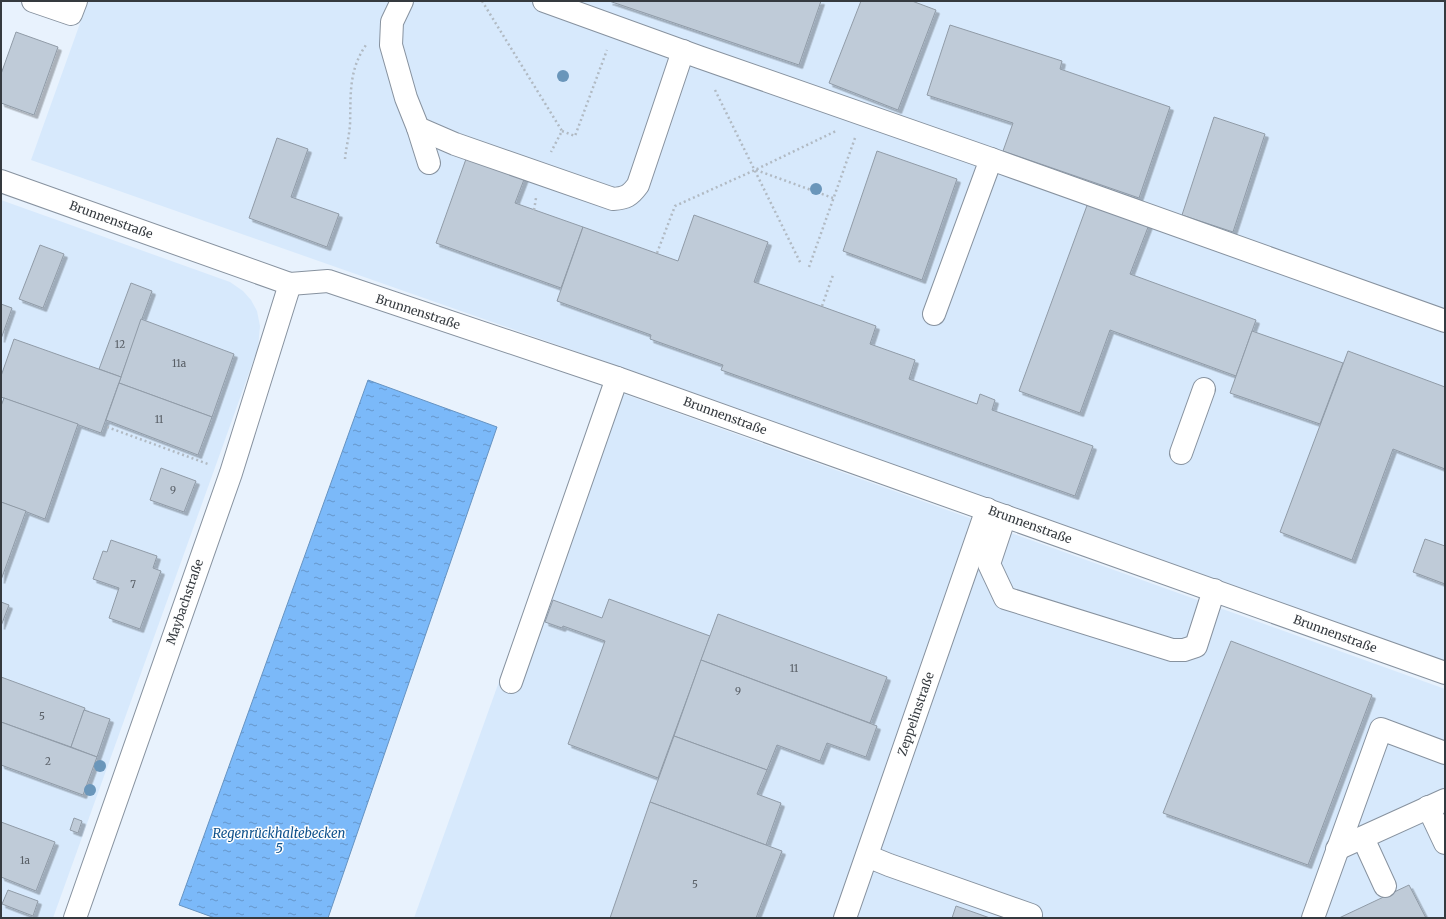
<svg xmlns="http://www.w3.org/2000/svg" width="1446" height="919" viewBox="0 0 1446 919" font-family="Merriweather,serif">
	<style>
		.built { fill: #d7e9fc }
		.water { fill: url(#water-ripples); stroke: #6693c1 }
		.building { fill: #bfcbd8; stroke: #909ba7; filter: url(#shadow) }
		.lines { fill: none; stroke-linecap: round; stroke-linejoin: round }
		.minor-casing { stroke: #87929f; stroke-width: 24 }
		.path { stroke: #b1bac3; stroke-width: 2.5; stroke-dasharray: 2 3; stroke-linecap: butt }
		.minor { stroke: #fff; stroke-width: 22 }
		.tree { fill: #6a96ba }
		.labels { text-anchor: middle; stroke-width: 3; stroke-linejoin: round; paint-order: stroke }
		.number-label { font-size: 10px; fill: #585e65 }
		.street-label { font-size: 12px; fill: #353a3f; stroke: #fefefe }
		.water-label { font-size: 13px; font-style: italic; fill: #11538d; stroke: #fefefe }
	</style>
	<defs>
		<pattern id="water-ripples" width="26" height="14" patternUnits="userSpaceOnUse"><rect width="26" height="14" fill="#7bb9f9"/><path d="M2 4q2-2 4 0t4 0M15 11q2-2 4 0t4 0" fill="none" stroke="#6697cb"/></pattern>
		<filter id="shadow"><feDropShadow dx="3.5" dy="3.5" stdDeviation="0" flood-color="#0004"/></filter>
	</defs>
	<rect width="100%" height="100%" fill="#e8f2fd"/>
	<g class="built">
		<polygon points="88,1 1445,1 1445,663 652,378 31,160"/>
		<polygon points="1,200 230,282 243,291 251,300 257,311 260,326 258,348 53,918 1,918"/>
		<polygon points="605,387 1445,689 1445,918 414,918"/>
	</g>
	<polygon class="water" points="368,380 497,427 328,918 215,918 179,905"/>
	<g class="building">
		<polygon points="609,1 821,1 799,65"/>
		<polygon points="861,1 912,1 936,10 898,110 829,83"/>
		<polygon points="950,25 1062,61 1060,69 1170,107 1139,198 1003,151 1013,123 927,95"/>
		<polygon points="16,32 58,47 34,115 1,103 1,74"/>
		<polygon points="1214,117 1265,134 1233,232 1182,215"/>
		<polygon points="277,138 308,149 291,197 339,214 327,247 249,218"/>
		<polygon points="877,151 957,179 922,280 843,251"/>
		<polygon points="466,159 525,177 515,203 583,227 561,288 436,243"/>
		<polygon points="1089,200 1150,222 1130,274 1256,320 1236,376 1110,330 1080,413 1019,391"/>
		<polygon points="694,215 768,242 754,282 876,326 870,344 915,360 909,379 977,404 980,394 995,400 992,410 1093,446 1075,496 721,370 723,365 650,339 651,335 557,301 583,227 678,261"/>
		<polygon points="40,245 64,254 43,308 19,299"/>
		<polygon points="131,283 152,291 121,377 99,369"/>
		<polygon points="1,304 12,308 1,339"/>
		<polygon points="141,319 234,354 212,417 119,383"/>
		<polygon points="1252,331 1343,363 1320,424 1230,393"/>
		<polygon points="14,339 121,377 101,433 1,397 1,376"/>
		<polygon points="1348,351 1445,387 1445,469 1393,449 1352,560 1280,532"/>
		<polygon points="119,383 212,417 198,455 106,420"/>
		<polygon points="4,398 78,424 45,519 1,502 1,406"/>
		<polygon points="161,468 196,481 184,512 150,500"/>
		<polygon points="1,502 26,511 1,580"/>
		<polygon points="1425,539 1445,546 1445,584 1413,572"/>
		<polygon points="111,540 157,556 153,568 161,571 140,629 109,618 119,588 93,579 103,551 107,552"/>
		<polygon points="609,599 710,636 658,778 568,744 605,641 563,626 562,628 545,622 553,600 602,618"/>
		<polygon points="1,602 9,605 1,626"/>
		<polygon points="718,614 887,677 870,723 701,660"/>
		<polygon points="1231,641 1372,695 1308,865 1163,813"/>
		<polygon points="701,660 877,726 866,757 827,743 820,761 777,745 767,770 674,736"/>
		<polygon points="1,677 85,708 71,747 1,722"/>
		<polygon points="84,710 110,719 97,757 71,747"/>
		<polygon points="1,722 97,757 83,795 1,765"/>
		<polygon points="674,736 767,770 757,794 781,803 766,845 650,802"/>
		<polygon points="650,802 782,851 756,918 610,918"/>
		<polygon points="74,818 82,821 78,833 70,830"/>
		<polygon points="1,822 55,842 36,891 1,877"/>
		<polygon points="1409,885 1426,918 1339,918"/>
		<polygon points="8,890 38,901 33,916 2,904"/>
		<polygon points="956,906 990,918 952,918"/>
	</g>
	<g class="lines">
		<defs>
			<g id="minor">
				<polyline points="33,1 71,14 76,1"/>
				<path d="M 402,1 L 392,22 L 391,45 L 406,98 L 418,128 L 455,144 L 613,199 C 626,198 630,196 638,185 L 683,51"/>
				<polyline points="544,1 699,57 991,159 1445,321"/>
				<polyline points="418,128 429,163"/>
				<polyline points="1,181 290,284 328,281 617,378 1445,673"/>
				<polyline points="934,314 991,159"/>
				<polyline points="1181,453 1204,389"/>
				<polyline points="1005,516 989,564 1005,598 1172,650 1184,650 1196,646 1214,590"/>
				<polyline points="511,682 617,378"/>
				<polyline points="1428,807 1445,843"/>
				<polyline points="1363,838 1385,886"/>
				<polyline points="1337,849 1445,800"/>
				<polyline points="867,856 889,865 1031,915"/>
				<polyline points="75,918 231,473 290,284"/>
				<polyline points="845,918 987,509"/>
				<polyline points="1313,918 1381,729 1445,753"/>
			</g>
		</defs>
		<use href="#minor" class="minor-casing"/>
		<g class="path">
			<polyline points="482,1 562,131 551,152"/>
			<polyline points="715,90 801,264"/>
			<polyline points="562,131 575,136 607,50"/>
			<path d="M 345,159 C 346,148 349,137 350,125 C 351,96 348,71 366,45"/>
			<polyline points="756,170 833,198"/>
			<polyline points="534,210 536,198"/>
			<polyline points="657,253 675,206 755,170 836,131"/>
			<polyline points="809,267 855,138"/>
			<polyline points="822,306 833,275"/>
			<polyline points="107,427 208,464"/>
		</g>
		<use href="#minor" class="minor"/>
	</g>
	<g class="tree">
		<circle cx="563" cy="76" r="6"/>
		<circle cx="816" cy="189" r="6"/>
		<circle cx="100" cy="766" r="6"/>
		<circle cx="90" cy="790" r="6"/>
	</g>
	<g class="labels">
		<g class="number-label">
			<text x="120" y="348">12</text>
			<text x="179" y="367">11a</text>
			<text x="159" y="423">11</text>
			<text x="173" y="494">9</text>
			<text x="133" y="588">7</text>
			<text x="794" y="672">11</text>
			<text x="738" y="695">9</text>
			<text x="42" y="720">5</text>
			<text x="48" y="765">2</text>
			<text x="25" y="864">1a</text>
			<text x="695" y="888">5</text>
		</g>
		<g class="street-label">
			<text transform="translate(111 220) rotate(20)" y="4">Brunnenstraße</text>
			<text transform="translate(418 312) rotate(18)" y="4">Brunnenstraße</text>
			<text transform="translate(725 416) rotate(20)" y="4">Brunnenstraße</text>
			<text transform="translate(1030 525) rotate(20)" y="4">Brunnenstraße</text>
			<text transform="translate(185 602) rotate(-71)" y="4">Maybachstraße</text>
			<text transform="translate(1335 634) rotate(20)" y="4">Brunnenstraße</text>
			<text transform="translate(916 714) rotate(-71)" y="4">Zeppelinstraße</text>
		</g>
		<g class="water-label">
			<text x="279" y="838">Regenrückhaltebecken<tspan x="279" dy="15">5</tspan></text>
		</g>
	</g>
	<rect width="1446" height="919" fill="none" stroke="#353a3f" stroke-width="4"/>
</svg>
